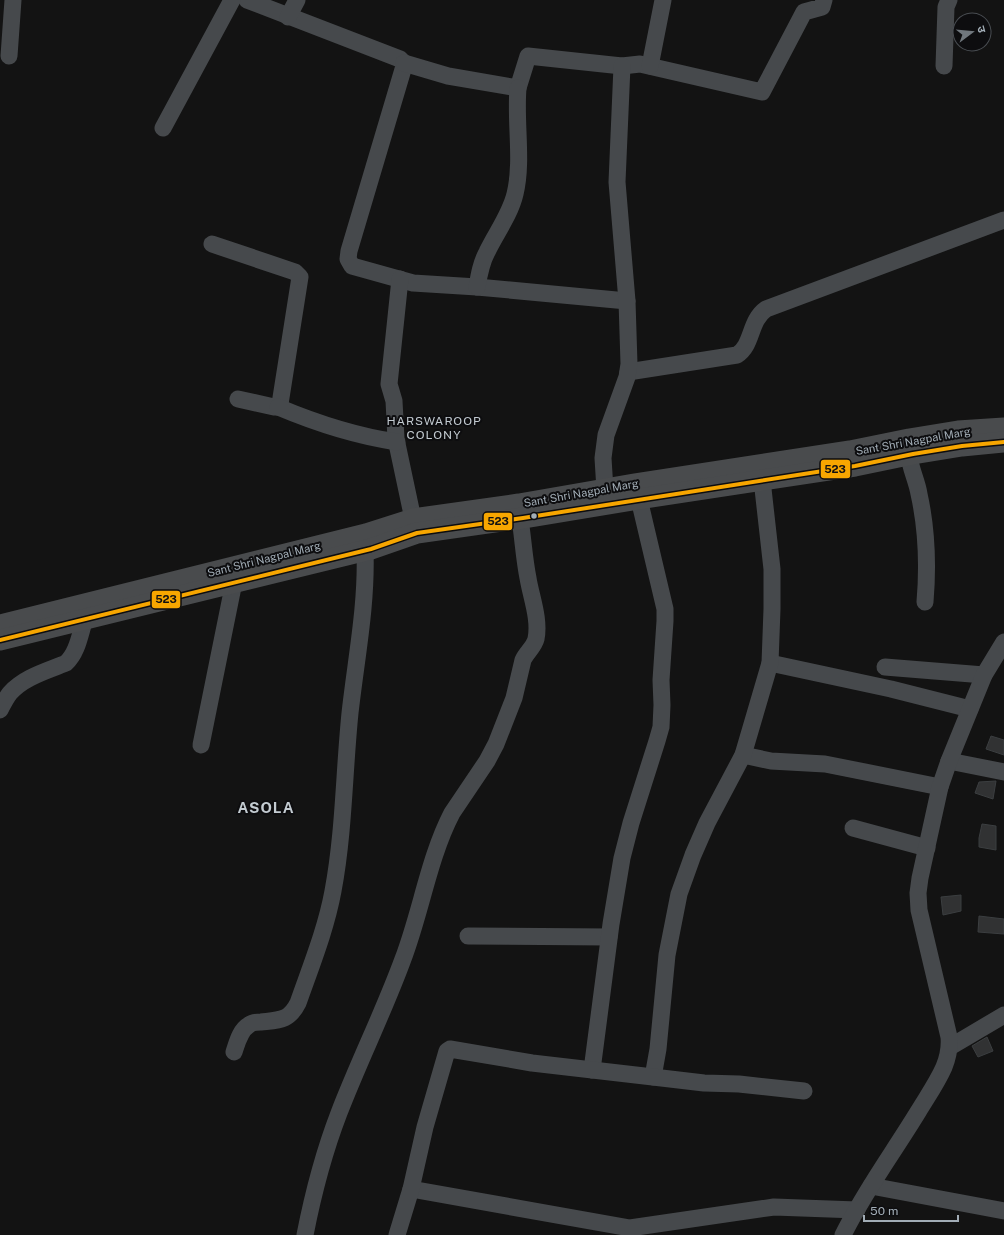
<svg xmlns="http://www.w3.org/2000/svg" width="1004" height="1235" viewBox="0 0 1004 1235" font-family="'Public Sans','Noto Sans Devanagari',sans-serif">
	<style>
		.building { fill: #313233; stroke: #3b3e40 }
		.lines { fill: none; stroke-linecap: round; stroke-linejoin: round }
		.minor { stroke: #46494c; stroke-width: 17 }
		.major { stroke: #494b4d; stroke-width: 21 }
		.bus-1-casing { stroke: #0d0d0f; stroke-width: 7 }
		.bus-1 { stroke: #f7a600; stroke-width: 4 }
		.bus-dot { fill: #a2adb6; stroke: #0d0d0f; stroke-width: 1.5 }
		.labels { text-anchor: middle; stroke-width: 4; stroke-linejoin: round; paint-order: stroke }
		.street-label { font-size: 11px; fill: #a2adb6; stroke: #0d0d0f }
		.neighbourhood-label { font-size: 12px; letter-spacing: 1px; fill: #c3cbd1; stroke: #0d0d0f }
		.district-label { font-size: 15px; font-weight: bold; letter-spacing: 1px; fill: #c3cbd1; stroke: #0d0d0f }
		.line-badge { stroke: #0d0d0f; stroke-width: 1.5 }
		.pale-badge-label { font-size: 11px; text-anchor: middle; font-weight: bold; fill: #111 }
	</style>
	<rect width="100%" height="100%" fill="#131313"/>
	<g class="building">
		<polygon points="991,736 1004,740 1004,755 986,749"/>
		<polygon points="996,781 993,799 975,793 979,782"/>
		<polygon points="982,824 996,826 996,850 979,847 979,838"/>
		<polygon points="961,895 961,911 943,915 941,897"/>
		<polygon points="979,916 1004,919 1004,934 978,932"/>
		<polygon points="987,1037 993,1051 978,1057 972,1046"/>
	</g>
	<g class="lines">
		<g class="minor">
			<polyline points="247,0 400,59 404,63 404,66 349,251 348,259 352,266 413,283 477,287 627,301"/>
			<polyline points="288,17 297,0"/>
			<polyline points="9,56 13,0"/>
			<polyline points="404,63 448,76 518,88 528,56 622,66 640,64 762,92 804,12 822,7 824,0"/>
			<polyline points="650,66 663,0"/>
			<polyline points="944,66 946,7 949,0"/>
			<polyline points="163,128 232,0"/>
			<polyline points="212,244 295,272 300,277 280,404 278,407 274,407 238,399"/>
			<polyline points="400,279 389,384 394,401 396,439 413,519"/>
			<path d="M 477,287 C 479,275 481,263 487,252 C 496,233 510,215 515,194 C 523,161 515,123 518,88"/>
			<path d="M 628,372 L 737,355 C 753,345 749,321 766,309 L 1004,220"/>
			<path d="M 278,407 C 316,423 356,436 397,442"/>
			<path d="M 909,455 C 910,468 917,481 919,494 C 927,530 928,566 925,602"/>
			<polyline points="605,490 603,458 606,435 627,377 629,364 627,301 617,182 622,66"/>
			<polyline points="770,663 891,689 970,709"/>
			<polyline points="885,667 984,675"/>
			<path d="M 0,710 C 3,704 6,698 10,693 C 24,677 47,671 66,663 C 78,652 80,633 85,619"/>
			<polyline points="201,745 234,582"/>
			<polyline points="743,755 771,761 825,764 940,787"/>
			<polyline points="949,761 1004,772"/>
			<polyline points="853,828 927,848"/>
			<polyline points="468,936 609,937"/>
			<polyline points="950,1047 1004,1015"/>
			<path d="M 234,1052 C 237,1043 240,1030 249,1025 C 252,1022 257,1022 261,1022 C 279,1020 289,1021 298,1003 C 311,966 326,929 333,891 C 344,832 344,772 350,713 C 356,659 367,605 365,550"/>
			<polyline points="592,1070 611,924 622,858 631,823 657,741 661,727 662,705 661,680 665,621 665,609 639,499"/>
			<polyline points="653,1077 658,1049 667,955 679,894 693,855 707,823 743,755 770,663 772,609 772,569 762,480"/>
			<polyline points="871,1186 1004,1211"/>
			<polyline points="411,1189 630,1228 774,1207 857,1210"/>
			<path d="M 305,1235 C 313,1194 324,1152 339,1113 C 359,1061 384,1011 403,959 C 421,912 429,857 452,813 L 487,761 L 496,744 L 514,698 L 523,660 C 526,653 534,647 536,639 C 540,619 531,597 528,578 C 524,558 523,538 520,519"/>
			<polyline points="397,1235 411,1189 425,1127 447,1051 450,1049 532,1063 653,1077 704,1083 739,1084 804,1091"/>
			<path d="M 843,1235 C 864,1192 893,1153 918,1112 C 927,1097 937,1083 944,1067 C 948,1057 950,1048 949,1037 L 919,910 L 918,893 L 920,878 L 940,787 L 949,761 L 984,675 L 1004,642"/>
		</g>
		<g class="major">
			<polyline points="0,625 366,534 413,519 519,504 634,484 850,451 909,439 958,431 1004,428"/>
			<polyline points="0,640 371,549 417,533 523,518 639,499 855,466 913,454 962,446 1004,442"/>
		</g>
		<defs>
			<polyline id="bus-1" points="0,640 371,549 417,533 523,518 855,466 913,454 962,446 1004,442"/>
		</defs>
		<use href="#bus-1" class="bus-1-casing"/>
		<use href="#bus-1" class="bus-1"/>
	</g>
	<circle class="bus-dot" cx="534" cy="516" r="3.5"/>
	<g class="labels">
		<g class="street-label">
			<text transform="translate(913 441) rotate(-10)" y="4">Sant Shri Nagpal Marg</text>
			<text transform="translate(581 493) rotate(-10)" y="4">Sant Shri Nagpal Marg</text>
			<text transform="translate(264 559) rotate(-14)" y="4">Sant Shri Nagpal Marg</text>
		</g>
		<g class="neighbourhood-label">
			<text x="434" y="425">HARSWAROOP<tspan x="434" dy="14">COLONY</tspan></text>
		</g>
		<g class="district-label">
			<text x="266" y="813">ASOLA</text>
		</g>
	</g>
	<g class="line-badge">
		<rect x="820" y="459" width="31" height="20" rx="4" fill="#f7a600"/>
		<rect x="483" y="512" width="30" height="19" rx="4" fill="#f7a600"/>
		<rect x="151" y="590" width="30" height="19" rx="4" fill="#f7a600"/>
	</g>
	<g class="pale-badge-label">
		<text x="835" y="473">523</text>
		<text x="498" y="525">523</text>
		<text x="166" y="603">523</text>
	</g>
	<g transform="translate(972 32) rotate(74)"><circle r="19" fill="#0d0d0f" stroke="#494d52"/>
	<path d="M0-3L7 15L0 10L-7 15Z" fill="#70777d"/>
	<text y="-6" font-size="11" font-weight="bold" text-anchor="middle" fill="#a2adb6">उ</text>
	</g>
	<path d="M864 1215v6h94v-6" fill="none" stroke="#a2adb6" stroke-width="2"/>
	<text x="870" y="1215" font-size="12" fill="#a2adb6" stroke="#0d0d0f" stroke-width="3" paint-order="stroke">50 m</text>
</svg>
